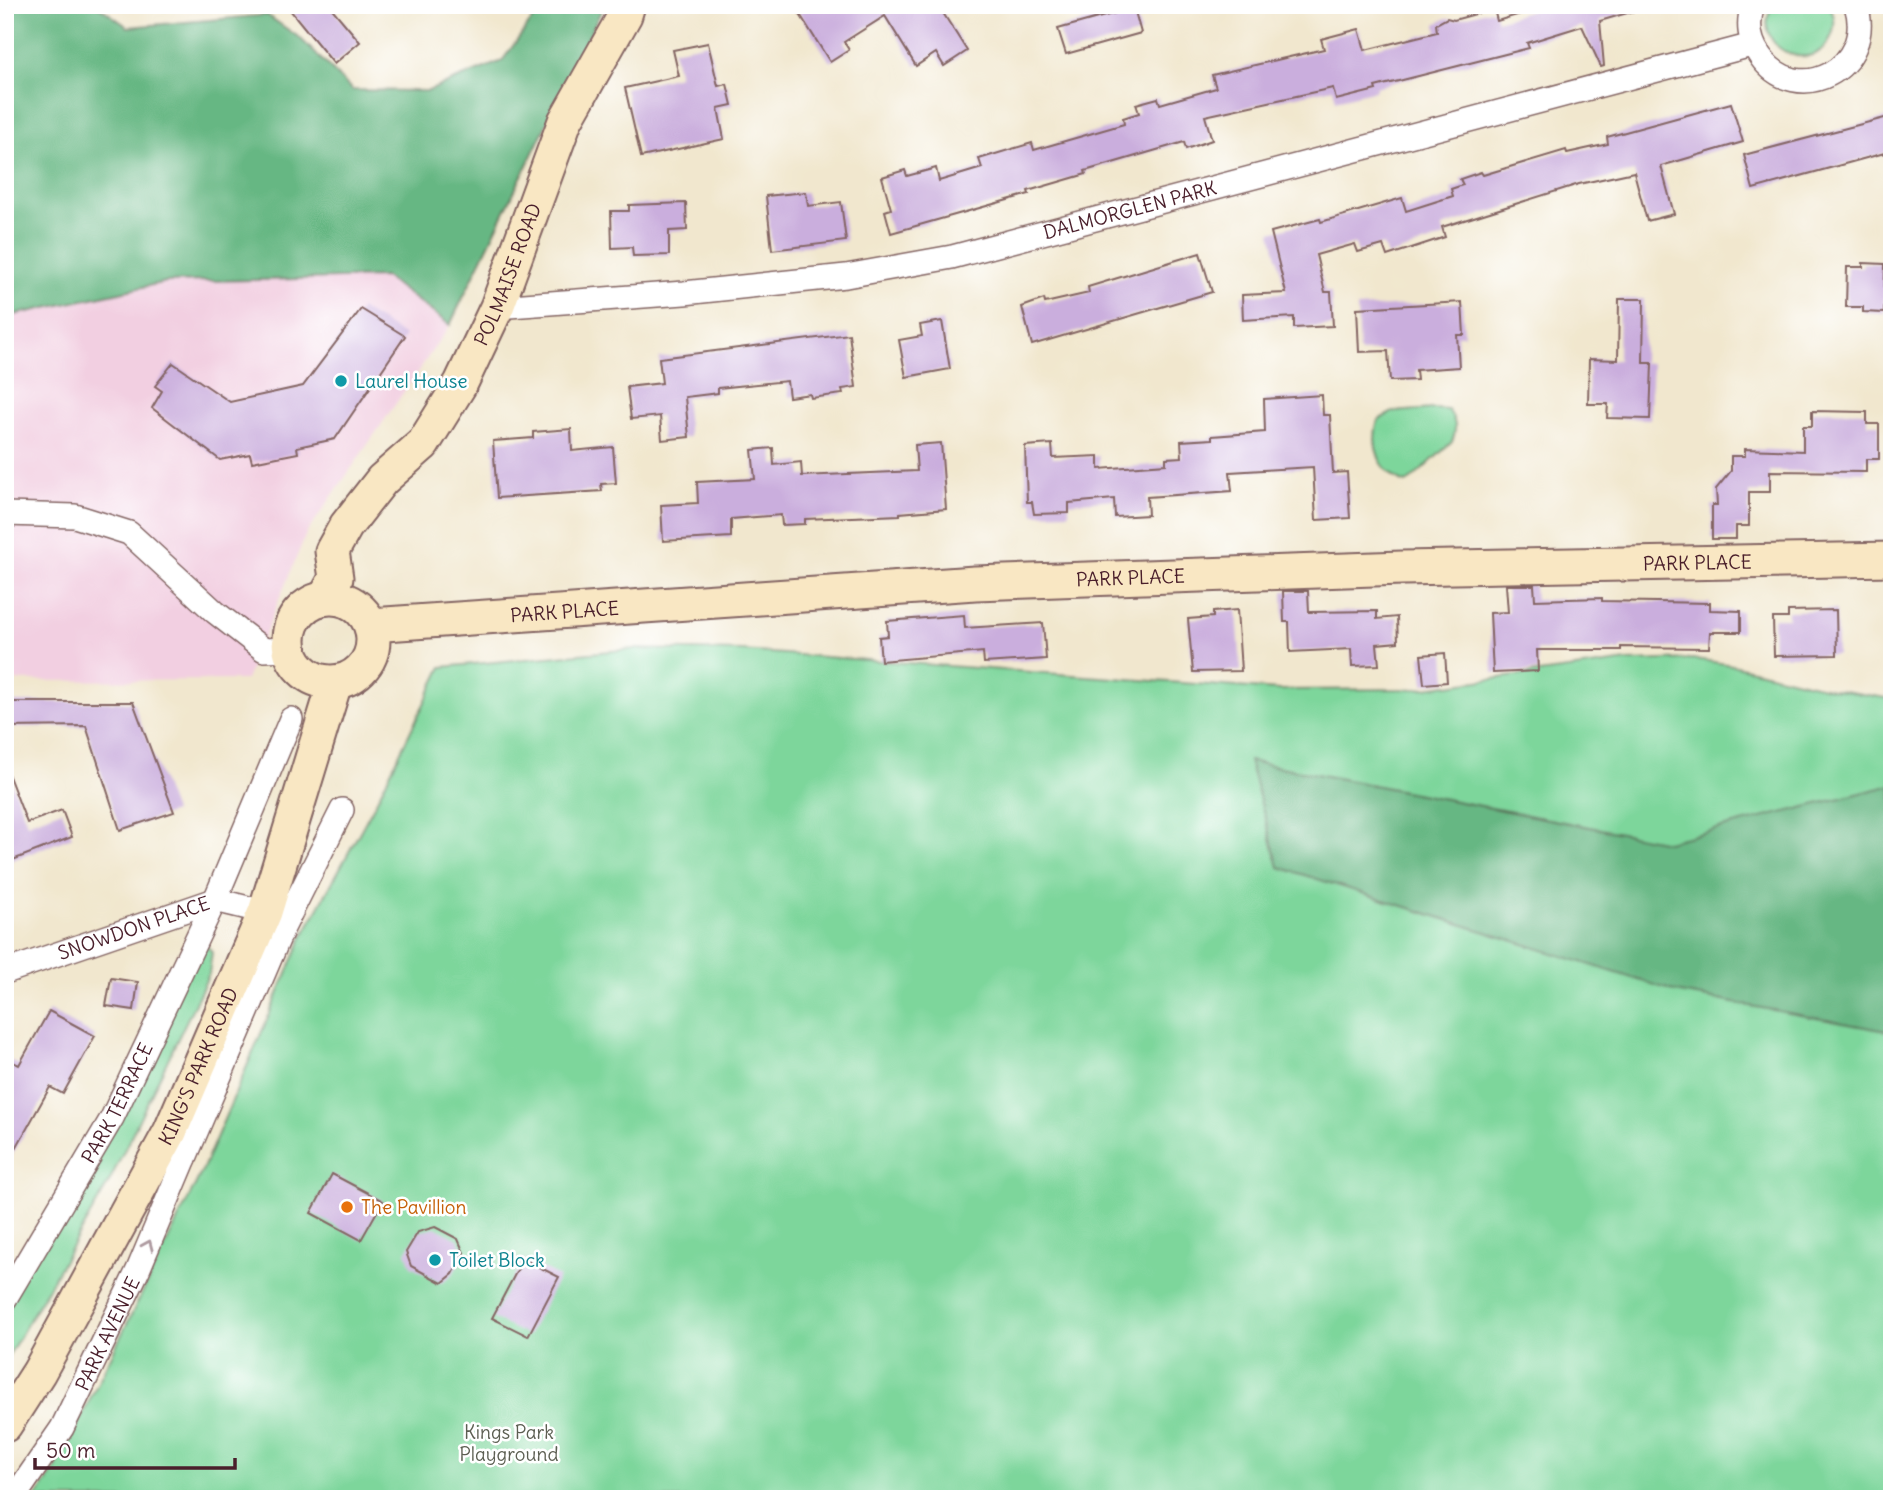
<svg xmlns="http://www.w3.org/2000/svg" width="1897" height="1504" viewBox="0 0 1897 1504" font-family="Delius,sans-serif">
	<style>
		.built { fill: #f2cfe1 }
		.green { fill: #7dd69b; stroke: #647a63; stroke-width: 2 }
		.forest { fill: #66b783; stroke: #586b57; stroke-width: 2 }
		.building { fill: #caaedd }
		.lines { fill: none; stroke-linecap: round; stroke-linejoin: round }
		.street-casing { stroke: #846564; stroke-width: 26 }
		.secondary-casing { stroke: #846564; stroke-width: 37 }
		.street { stroke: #fff; stroke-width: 23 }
		.secondary { stroke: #f9e7c3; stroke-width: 33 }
		.oneway { stroke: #ae9aa0 }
		.culture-dot { fill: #0f9aa8; stroke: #fff; stroke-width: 2.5 }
		.food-dot { fill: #e8710a; stroke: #fff; stroke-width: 2.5 }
		.labels { text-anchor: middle; stroke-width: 5; stroke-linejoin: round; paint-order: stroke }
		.street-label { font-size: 19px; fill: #4a1f2b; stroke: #fff }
		.culture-label { font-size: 19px; fill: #0d838f; stroke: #fff; text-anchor: start }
		.food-label { font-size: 19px; fill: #c56008; stroke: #fff; text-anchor: start }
		.park-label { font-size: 19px; fill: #5c5f52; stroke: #fff }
	</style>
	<rect width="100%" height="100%" fill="#fff"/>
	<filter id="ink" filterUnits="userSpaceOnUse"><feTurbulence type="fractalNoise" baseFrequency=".0143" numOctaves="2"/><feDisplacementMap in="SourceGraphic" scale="14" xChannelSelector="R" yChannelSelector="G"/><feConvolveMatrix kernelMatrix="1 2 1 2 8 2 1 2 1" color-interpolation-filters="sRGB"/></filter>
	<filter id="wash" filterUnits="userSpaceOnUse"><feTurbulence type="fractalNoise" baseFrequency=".00686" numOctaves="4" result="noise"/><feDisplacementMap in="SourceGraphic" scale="28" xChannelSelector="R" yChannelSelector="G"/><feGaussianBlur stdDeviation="1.57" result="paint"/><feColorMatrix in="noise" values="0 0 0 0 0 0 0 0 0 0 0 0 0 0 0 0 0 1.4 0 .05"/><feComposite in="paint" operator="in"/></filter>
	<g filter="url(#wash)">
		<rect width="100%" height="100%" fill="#f1e7ce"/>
		<polygon class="built" points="386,277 450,325 306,534 246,680 5,681 5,312 14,315 166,282"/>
		<g class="green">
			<path d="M 1773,5 L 1829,5 C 1835,15 1836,26 1831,37 C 1813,78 1748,47 1773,5 Z"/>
			<path d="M 1433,409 L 1448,410 C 1456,420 1457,429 1452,442 L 1411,480 L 1406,483 C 1379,473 1370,446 1378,420 L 1393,412 Z"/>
			<polygon points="633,649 743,651 1278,690 1418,689 1628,661 1696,659 1732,665 1832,689 1892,699 1892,1499 35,1499 56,1468 202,1171 302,938 375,804 442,667"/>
			<polygon points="203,941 212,952 209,974 108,1184 5,1362 5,1299"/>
		</g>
		<g class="forest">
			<polygon points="5,5 97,5 128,27 267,15 300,38 352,90 428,91 502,61 543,5 604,5 450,325 385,277 166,282 14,315 5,312"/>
			<polygon points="1249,761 1667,842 1892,785 1892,1032 1680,993 1279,867"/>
		</g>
		<g id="blocks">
			<g class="building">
				<polygon points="286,5 329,5 360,42 334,64"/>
				<polygon points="794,5 938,5 967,51 944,66 936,53 916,66 885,16 844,42 849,50 830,62"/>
				<polygon points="1551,5 1633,5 1634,11 1600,21 1604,66 1601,67 1582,26 1527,43 1529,48 1375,87 1376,90 1336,100 1333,88 1205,116 1212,140 1186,149 1184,142 1085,171 1086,174 1028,191 1029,194 891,233 885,211 891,209 882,177 905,170 907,176 936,168 939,181 982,168 979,159 1032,143 1034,150 1124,124 1123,118 1139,113 1136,104 1158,98 1160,104 1216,88 1212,75 1324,49 1321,39 1359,29 1365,50 1437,32 1436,24 1447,18 1454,20 1494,9 1497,21"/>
				<polygon points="1134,8 1141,33 1066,54 1058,29"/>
				<polygon points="708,43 718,86 727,84 732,105 718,108 724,139 641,157 625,88 679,76 673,50"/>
				<polygon points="1731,103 1743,142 1661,166 1674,214 1647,221 1634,172 1579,184 1442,227 1445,237 1387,256 1383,245 1358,252 1355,244 1316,255 1325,292 1331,292 1333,326 1294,328 1294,317 1243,320 1242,295 1286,293 1271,232 1320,219 1321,222 1402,198 1406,211 1453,196 1451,189 1463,185 1460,179 1481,172 1483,175 1566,150 1567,153 1608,144 1607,137"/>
				<polygon points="1892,116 1892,151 1753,189 1744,155"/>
				<polygon points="806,192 808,206 841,202 846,241 772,250 766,196"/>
				<polygon points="686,203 687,230 669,231 669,255 633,256 632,247 612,248 611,211 629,211 629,205"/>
				<polygon points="1200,253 1212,292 1032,345 1022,307 1044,299 1045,303 1089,293 1088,287"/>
				<polygon points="1863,263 1885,264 1884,313 1863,312 1863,307 1846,307 1847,267 1863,267"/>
				<polygon points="1619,299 1644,299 1643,363 1652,363 1650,419 1607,418 1608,404 1588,404 1589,359 1618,360"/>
				<polygon points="1462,302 1464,335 1457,335 1459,367 1416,370 1417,380 1390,381 1388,351 1359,352 1357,308"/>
				<polygon points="361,309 405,336 335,439 297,447 298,453 252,462 250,454 220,460 152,408 162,391 155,386 173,363 230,402 303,386"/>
				<polygon points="942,321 950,369 906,377 899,340 922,336 920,325"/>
				<polygon points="849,334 856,387 842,389 843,394 811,398 810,394 789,397 787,381 718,388 718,393 685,397 689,437 662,440 660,416 631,419 627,387 662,383 659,358"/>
				<polygon points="1322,395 1323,415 1330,415 1333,473 1347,472 1350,518 1316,520 1313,467 1230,472 1232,491 1147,497 1148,515 1115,517 1114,499 1069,503 1069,513 1034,514 1032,502 1027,502 1025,446 1052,444 1053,458 1099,456 1099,469 1166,464 1166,458 1182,457 1181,441 1212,439 1212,436 1265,432 1264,399"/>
				<polygon points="1812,411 1867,412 1867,424 1879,424 1879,459 1866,459 1866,472 1770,471 1770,492 1749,492 1749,526 1736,526 1736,539 1712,539 1712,505 1717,505 1716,489 1731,471 1731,456 1745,456 1745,449 1803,451 1803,426 1812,426"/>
				<polygon points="571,429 572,451 613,447 616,483 601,484 602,491 497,498 493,441 533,438 533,432"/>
				<polygon points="941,443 946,509 900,513 900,515 805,519 805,524 782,525 781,515 731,519 731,537 663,541 661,505 698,503 697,482 755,479 752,450 773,448 774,465 801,462 802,476 917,471 915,445"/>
				<polygon points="1506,585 1534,585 1535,600 1602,598 1602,601 1710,603 1710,610 1741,611 1741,632 1710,632 1709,648 1621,647 1621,650 1537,650 1538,671 1493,673 1490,613 1508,612"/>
				<polygon points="1283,591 1308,591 1309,612 1377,611 1377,619 1397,617 1398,642 1377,644 1379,665 1352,666 1351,649 1290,652 1289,622 1284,622"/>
				<polygon points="1237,610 1241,671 1193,672 1188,619 1213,617 1213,612"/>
				<polygon points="1836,610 1837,655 1774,656 1773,618 1788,618 1788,611"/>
				<polygon points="964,615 965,628 1043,623 1046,659 984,663 983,652 881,661 879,637 888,636 887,621"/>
				<polygon points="1445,653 1447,682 1424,684 1421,655"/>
				<polygon points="5,702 133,702 174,812 120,830 86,726 5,727"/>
				<polygon points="7,771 27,823 62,810 72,837 5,863 5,772"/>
				<polygon points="111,978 138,982 134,1010 106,1006"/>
				<polygon points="49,1011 95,1036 63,1094 50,1087 5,1168 5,1058 19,1065"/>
				<polygon points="332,1174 383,1201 361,1240 311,1213"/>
				<polygon points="435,1227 458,1239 464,1253 453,1274 442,1283 411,1266 406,1252 418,1232"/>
				<polygon points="523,1259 559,1277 528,1336 492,1318"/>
			</g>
		</g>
	</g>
	<g filter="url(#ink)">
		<use href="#blocks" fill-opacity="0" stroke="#846564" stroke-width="2"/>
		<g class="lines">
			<defs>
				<g id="street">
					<path d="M 1753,5 C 1747,23 1749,41 1760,56 C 1797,110 1876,68 1856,5"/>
					<path id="s1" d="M 497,307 L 684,293 L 846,276 L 952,257 L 1752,45"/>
					<polyline points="5,514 75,516 129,533 215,612 264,650 289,649"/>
					<path id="s2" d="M 5,972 L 215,900 L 265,912"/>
					<polyline points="162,1147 185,1158 283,928 342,810"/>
					<path id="s3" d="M 5,1299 L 112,1118 L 215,900 L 291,719"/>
					<path id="s4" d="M 13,1499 L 62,1428 L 138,1270 L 185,1158"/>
				</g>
				<g id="secondary">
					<circle cx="331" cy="640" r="42"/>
					<path id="s5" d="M 325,598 L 336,578 L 332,551 L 346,526 L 382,480 L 423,444 L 461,383 L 497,307 L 565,121 L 625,15 L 628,5"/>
					<path id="s6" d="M 371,625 L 975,583 L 1402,568 L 1892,559"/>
					<path id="s7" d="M 5,1425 L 39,1372 L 170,1132 L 265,912 L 335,683"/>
				</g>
			</defs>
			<use href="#street" class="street-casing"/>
			<use href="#secondary" class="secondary-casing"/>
			<use href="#street" class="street"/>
			<use href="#secondary" class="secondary"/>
		</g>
		<defs><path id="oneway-chevron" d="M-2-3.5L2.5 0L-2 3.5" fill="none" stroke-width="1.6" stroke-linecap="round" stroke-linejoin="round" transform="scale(1.75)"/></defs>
		<use class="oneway" href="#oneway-chevron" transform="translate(148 1245) rotate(-67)"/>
	</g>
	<g class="culture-dot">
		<circle cx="341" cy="381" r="7"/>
		<circle cx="435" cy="1260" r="7"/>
	</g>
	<circle class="food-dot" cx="347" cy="1207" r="7"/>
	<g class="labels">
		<g class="street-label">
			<text dy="7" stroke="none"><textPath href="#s1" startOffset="642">DALMORGLEN PARK</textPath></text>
			<text dy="7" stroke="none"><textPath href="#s5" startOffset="382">POLMAISE ROAD</textPath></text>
			<text dy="7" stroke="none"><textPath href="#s6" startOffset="1328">PARK PLACE</textPath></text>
			<text dy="7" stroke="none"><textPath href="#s6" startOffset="761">PARK PLACE</textPath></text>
			<text dy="7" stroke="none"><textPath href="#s6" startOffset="194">PARK PLACE</textPath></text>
			<text dy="7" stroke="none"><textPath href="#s2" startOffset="136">SNOWDON PLACE</textPath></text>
			<text dy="7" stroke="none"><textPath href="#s7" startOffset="408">KING'S PARK ROAD</textPath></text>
			<text dy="7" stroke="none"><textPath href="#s3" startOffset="226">PARK TERRACE</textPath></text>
			<text dy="7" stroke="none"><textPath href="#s4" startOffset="191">PARK AVENUE</textPath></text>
		</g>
		<g class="culture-label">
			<text x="355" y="388">Laurel House</text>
			<text x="449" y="1267">Toilet Block</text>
		</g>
		<g class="food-label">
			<text x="361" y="1214">The Pavillion</text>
		</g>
		<g class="park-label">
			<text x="509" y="1439">Kings Park<tspan x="509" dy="22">Playground</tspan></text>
		</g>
	</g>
	<rect width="1897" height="1504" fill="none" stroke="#fff" stroke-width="28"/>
	<path d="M35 1458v10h200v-10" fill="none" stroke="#4a1f2b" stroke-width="3.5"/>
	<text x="46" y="1458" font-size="21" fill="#4a1f2b" stroke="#ffffff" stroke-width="5" paint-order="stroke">50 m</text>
</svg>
